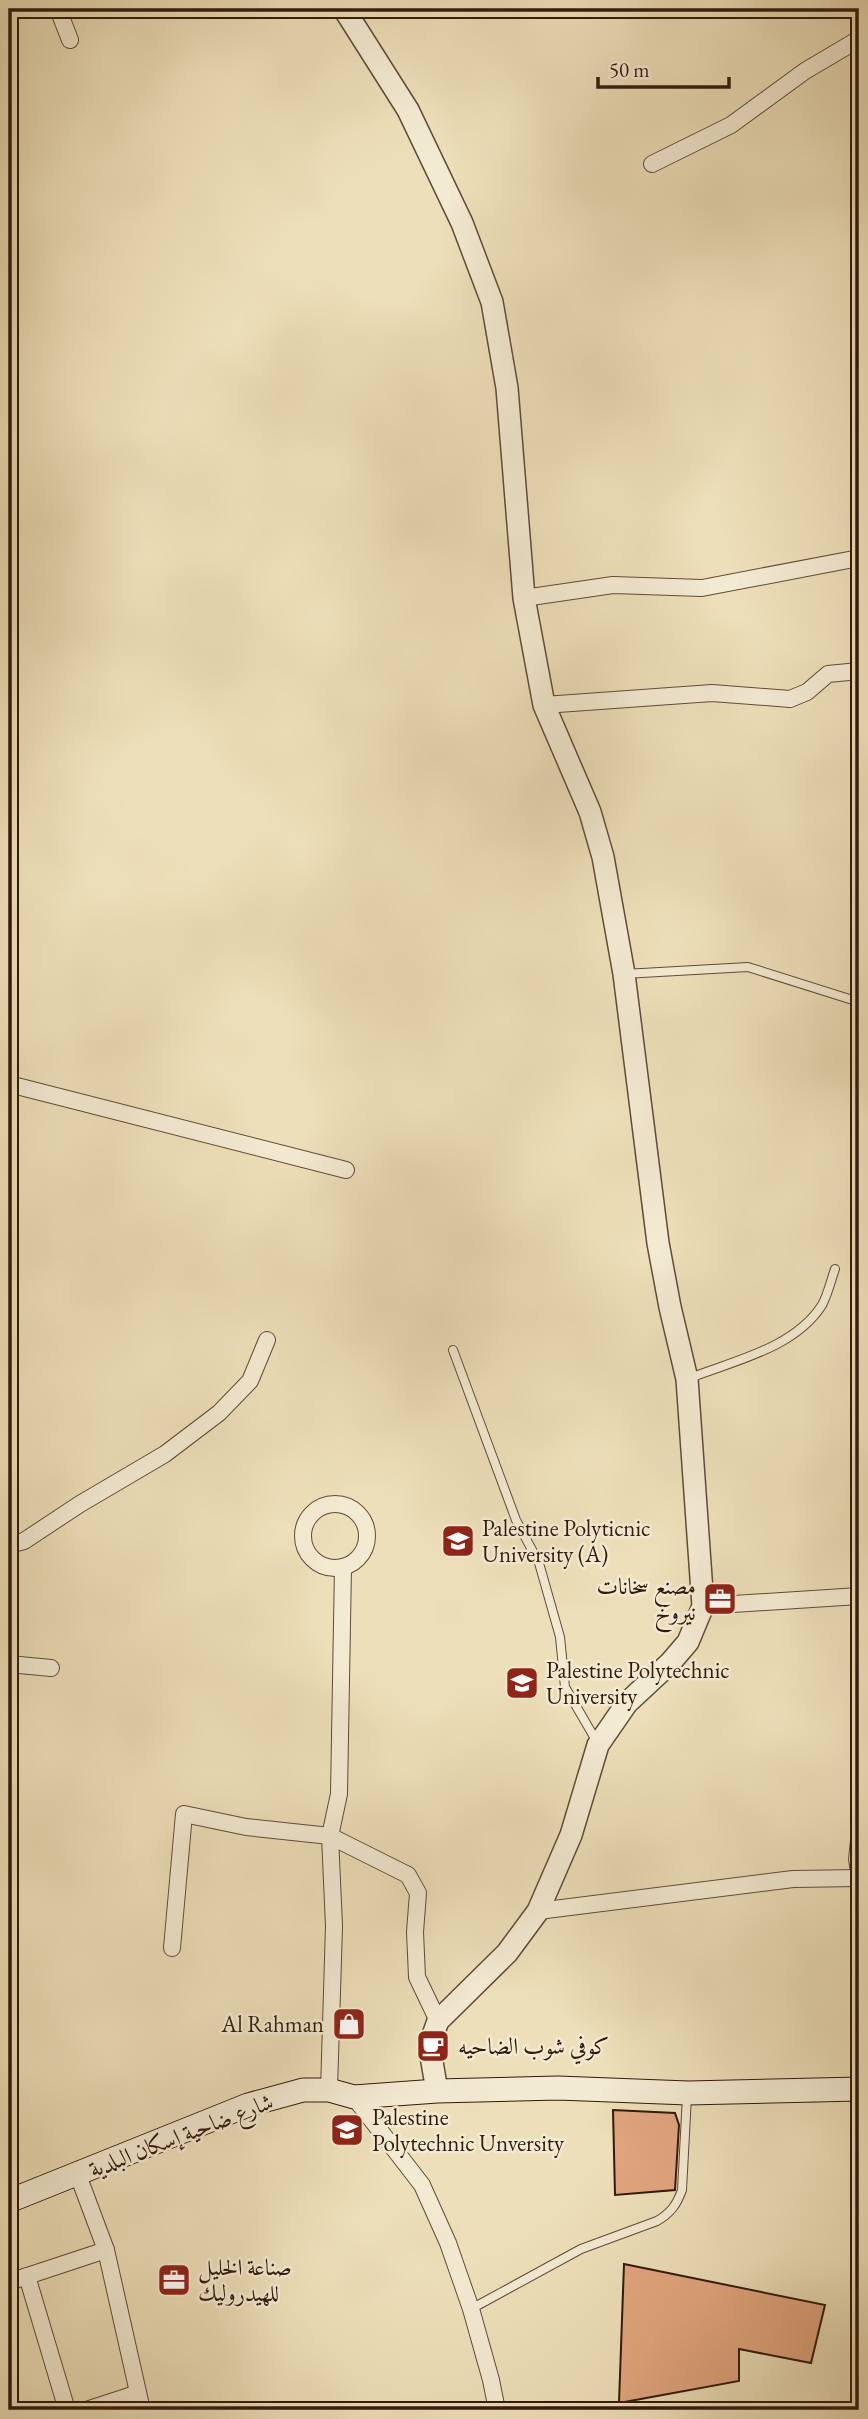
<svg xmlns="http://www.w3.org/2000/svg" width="868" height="2419" viewBox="0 0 868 2419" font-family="'EB Garamond',Amiri,serif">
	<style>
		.building { fill: #e1a67f; stroke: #321a0a; stroke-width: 2 }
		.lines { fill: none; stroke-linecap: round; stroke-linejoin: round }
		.service-casing { stroke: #614b36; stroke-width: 10 }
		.minor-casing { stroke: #614b36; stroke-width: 18 }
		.tertiary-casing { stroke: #614b36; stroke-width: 24 }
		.secondary-casing { stroke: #321a0a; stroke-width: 25 }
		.service { stroke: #f3ead2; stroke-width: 8 }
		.minor { stroke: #f3ead2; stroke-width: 16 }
		.tertiary { stroke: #f3ead2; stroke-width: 21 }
		.secondary { stroke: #f3ead2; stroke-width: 23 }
		.labels { text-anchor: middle; stroke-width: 5; stroke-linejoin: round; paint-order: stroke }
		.poi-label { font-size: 23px; fill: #321a0a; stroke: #f3ead2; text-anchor: start }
		.street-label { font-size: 23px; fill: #321a0a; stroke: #f3ead2 }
	</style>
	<rect width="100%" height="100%" fill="#eddfb9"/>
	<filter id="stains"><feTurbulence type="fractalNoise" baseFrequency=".00286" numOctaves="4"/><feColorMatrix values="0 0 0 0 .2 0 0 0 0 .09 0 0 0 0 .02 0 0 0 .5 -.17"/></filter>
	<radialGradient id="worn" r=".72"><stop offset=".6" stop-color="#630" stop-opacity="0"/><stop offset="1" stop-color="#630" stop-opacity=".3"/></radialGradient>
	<g class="building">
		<polygon points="613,2110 675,2113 679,2125 675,2190 615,2195"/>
		<polygon points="624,2264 825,2305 811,2363 739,2349 739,2381 619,2403"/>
	</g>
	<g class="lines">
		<defs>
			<g id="service">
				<polyline points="624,974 748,967 859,1002"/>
				<polyline points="453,1350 516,1520 539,1563 560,1637 565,1687 597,1742"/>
				<path d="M 690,1378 C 733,1361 795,1348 822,1305 C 828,1294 831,1280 835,1269"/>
				<polyline points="856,1879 853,1859 859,1802"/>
				<path d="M 471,2309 L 581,2249 L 657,2221 C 671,2213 677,2204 682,2190 L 687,2096"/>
			</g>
			<g id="minor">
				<polyline points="58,9 70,40"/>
				<polyline points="652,164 731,125 805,71 859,39"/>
				<polyline points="524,598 613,585 702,588 859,558"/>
				<polyline points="544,705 712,693 790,699 807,692 828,674 859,671"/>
				<polyline points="9,1084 346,1170"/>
				<circle cx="335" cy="1536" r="32"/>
				<polyline points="9,1545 24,1541 80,1504 165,1454 219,1413 250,1381 267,1340"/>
				<polyline points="703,1606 859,1596"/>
				<polyline points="9,1664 51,1668"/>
				<polyline points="538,1911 793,1879 859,1878"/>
				<polyline points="172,1948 184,1814 246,1827 330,1836 408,1875 418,1893 415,1932 417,1977 438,2021"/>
				<polyline points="329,2090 334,1926 330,1836 339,1794 343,1567"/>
				<polyline points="354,2097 422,2185 448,2243 471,2309 491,2380 497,2410"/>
				<polyline points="78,2175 106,2250 142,2410"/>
				<polyline points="27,2276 67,2410"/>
				<polyline points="9,2282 106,2250"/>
				<polyline points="86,2410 138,2393"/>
			</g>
			<polyline id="tertiary" points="344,9 408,110 462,223 492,302 507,388 524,598 544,705 590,812 603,857 624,974 658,1243 670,1307 687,1379 703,1606 688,1642 670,1663 627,1703 598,1745 571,1835 538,1911 507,1953 438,2021 432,2038 431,2056 437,2091"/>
			<polyline id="secondary" points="9,2201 248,2105 303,2090 329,2090 354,2097 437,2091 558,2088 688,2093 859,2089"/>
		</defs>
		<use href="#service" class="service-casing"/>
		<use href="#minor" class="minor-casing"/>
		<use href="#tertiary" class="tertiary-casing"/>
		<use href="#secondary" class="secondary-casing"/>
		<use href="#service" class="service"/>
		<use href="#minor" class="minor"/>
		<use href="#tertiary" class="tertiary"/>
		<use href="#secondary" class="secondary"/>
	</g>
	<defs>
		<symbol id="university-square" viewBox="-11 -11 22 22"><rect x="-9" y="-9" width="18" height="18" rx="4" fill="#8f2418" stroke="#f3ead2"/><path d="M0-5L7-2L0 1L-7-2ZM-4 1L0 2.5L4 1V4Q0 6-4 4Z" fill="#fff"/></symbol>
		<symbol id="office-square" viewBox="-11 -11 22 22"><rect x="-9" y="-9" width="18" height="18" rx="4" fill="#8f2418" stroke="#f3ead2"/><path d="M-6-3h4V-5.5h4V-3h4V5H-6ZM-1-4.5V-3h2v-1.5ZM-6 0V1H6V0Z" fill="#fff"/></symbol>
		<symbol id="shop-square" viewBox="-11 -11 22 22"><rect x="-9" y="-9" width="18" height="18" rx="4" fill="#8f2418" stroke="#f3ead2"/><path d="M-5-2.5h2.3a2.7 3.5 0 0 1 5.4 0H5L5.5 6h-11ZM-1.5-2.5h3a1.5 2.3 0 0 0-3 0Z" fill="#fff"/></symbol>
		<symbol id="cafe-square" viewBox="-11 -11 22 22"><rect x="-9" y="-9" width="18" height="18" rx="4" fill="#8f2418" stroke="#f3ead2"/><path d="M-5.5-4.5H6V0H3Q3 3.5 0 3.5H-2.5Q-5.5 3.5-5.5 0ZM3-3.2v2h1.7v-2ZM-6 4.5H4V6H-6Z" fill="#fff"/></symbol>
	</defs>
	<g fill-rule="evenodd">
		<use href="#university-square" x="439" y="1522" width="38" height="38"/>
		<use href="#office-square" x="701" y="1580" width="38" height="38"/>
		<use href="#university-square" x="503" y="1664" width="38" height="38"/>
		<use href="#shop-square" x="330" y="2005" width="38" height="38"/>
		<use href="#cafe-square" x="414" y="2027" width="38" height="38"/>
		<use href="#university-square" x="328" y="2111" width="38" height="38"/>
		<use href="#office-square" x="155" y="2261" width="38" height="38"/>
	</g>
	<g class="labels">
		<g class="poi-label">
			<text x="482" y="1536">Palestine Polyticnic<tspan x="482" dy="26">University (A)</tspan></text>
			<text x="696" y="1594" text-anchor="end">مصنع سخانات<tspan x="696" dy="26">نيروخ</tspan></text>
			<text x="546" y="1678">Palestine Polytechnic<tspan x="546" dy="26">University</tspan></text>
			<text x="324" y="2032" text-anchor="end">Al Rahman</text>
			<text x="458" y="2054">كوفي شوب الضاحيه</text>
			<text x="372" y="2125">Palestine<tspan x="372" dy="26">Polytechnic Unversity</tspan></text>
			<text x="198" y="2275">صناعة الخليل<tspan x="198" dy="26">للهيدروليك</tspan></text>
		</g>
		<g class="street-label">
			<text transform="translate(181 2135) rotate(-21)" y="8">شارع ضاحية إسكان البلدية</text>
		</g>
	</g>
	<rect width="868" height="2419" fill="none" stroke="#eddfb9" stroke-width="35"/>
	<rect x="10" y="10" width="847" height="2398" fill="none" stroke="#321a0a" stroke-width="3.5"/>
	<rect x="18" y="18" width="833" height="2384" fill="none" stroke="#321a0a" stroke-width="2"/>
	<path d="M598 77v10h131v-10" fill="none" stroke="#321a0a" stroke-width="3.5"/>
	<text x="609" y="77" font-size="21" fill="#321a0a" stroke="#f3ead2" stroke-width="5" paint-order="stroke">50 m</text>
	<rect width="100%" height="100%" filter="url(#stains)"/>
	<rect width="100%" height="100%" fill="url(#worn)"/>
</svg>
